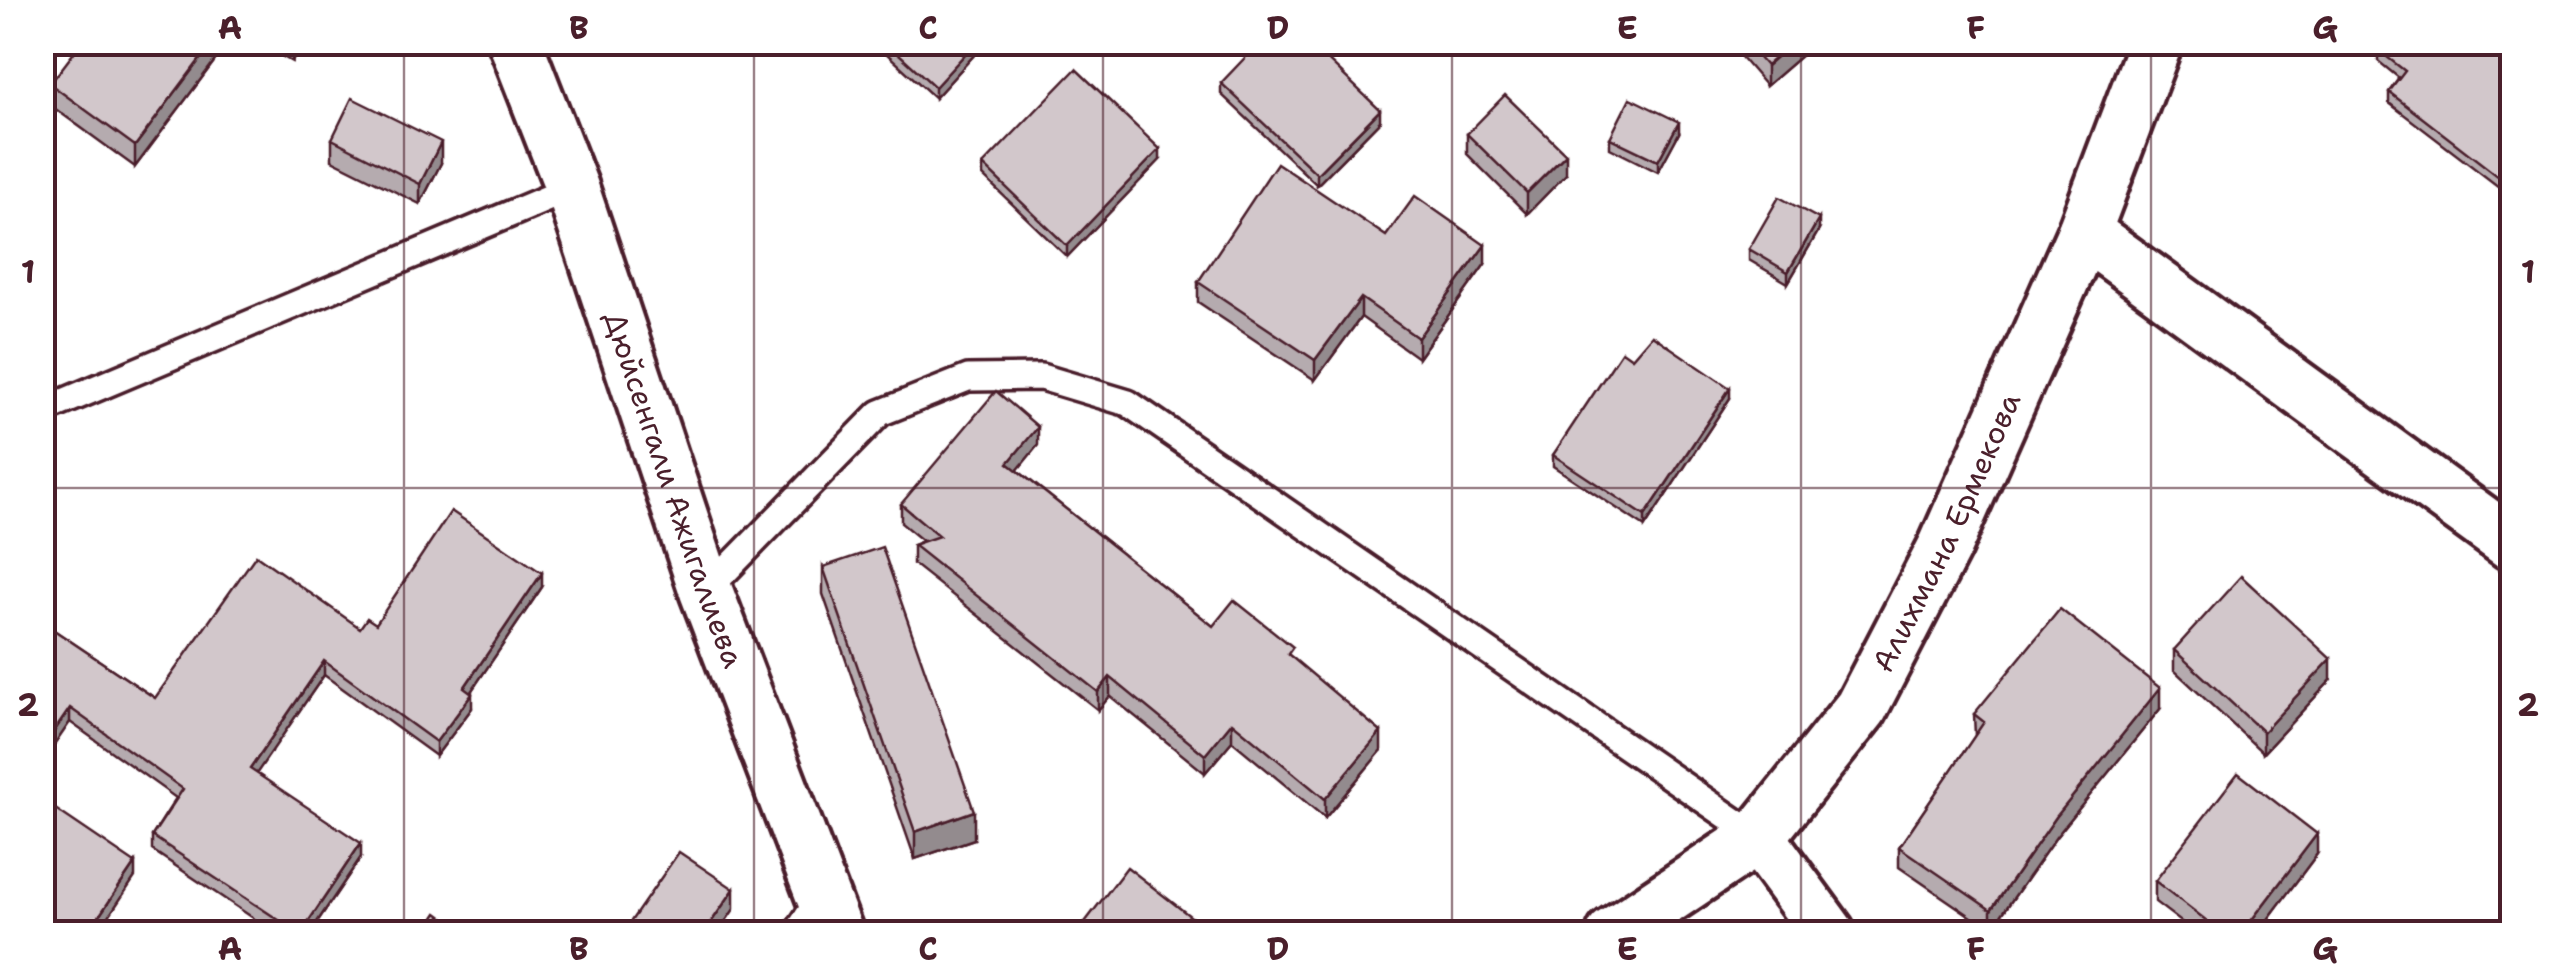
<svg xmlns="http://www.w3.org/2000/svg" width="2555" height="976" viewBox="0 0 2555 976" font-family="'Shantell Sans',sans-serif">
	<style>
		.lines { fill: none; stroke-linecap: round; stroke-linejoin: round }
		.service-casing { stroke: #4a1f2b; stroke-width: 32 }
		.minor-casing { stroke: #4a1f2b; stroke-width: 60 }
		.service { stroke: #fff; stroke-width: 25 }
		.minor { stroke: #fff; stroke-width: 52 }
		.wall { fill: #b5abaf; stroke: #4a1f2b; stroke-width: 2.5 }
		.shaded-wall { fill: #938b8e; stroke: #4a1f2b; stroke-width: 2.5 }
		.building { fill: #d2c7cb; stroke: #4a1f2b; stroke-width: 2.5 }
		.grid { fill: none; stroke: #4a1f2b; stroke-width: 2.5; stroke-opacity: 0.55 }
		.labels { text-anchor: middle; stroke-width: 10; stroke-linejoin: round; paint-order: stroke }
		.street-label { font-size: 30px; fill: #4a1f2b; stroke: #fff }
		.neatline { fill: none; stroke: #4a1f2b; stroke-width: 4 }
		.grid-label { font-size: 32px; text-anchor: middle; font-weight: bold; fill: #4a1f2b }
	</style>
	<rect width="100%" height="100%" fill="#fff"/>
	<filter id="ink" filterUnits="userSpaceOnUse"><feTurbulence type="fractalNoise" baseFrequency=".01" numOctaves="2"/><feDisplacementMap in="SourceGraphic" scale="20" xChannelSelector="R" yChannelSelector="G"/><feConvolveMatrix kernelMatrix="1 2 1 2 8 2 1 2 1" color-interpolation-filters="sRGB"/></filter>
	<g filter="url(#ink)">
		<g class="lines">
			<defs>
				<g id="service">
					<polyline points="42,411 572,188"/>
					<polyline points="706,591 880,413 968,378 1041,377 1128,403 1758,837"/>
					<polyline points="796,934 823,893"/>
				</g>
				<g id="minor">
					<path id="s1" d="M 515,42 L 572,188 L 706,591 L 837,934"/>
					<polyline points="2084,232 2512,544"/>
					<polyline points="1758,837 1829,934"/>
					<path id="s2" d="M 1613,934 L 1758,837 L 1861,708 L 1945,546 L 2084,232 L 2156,42"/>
				</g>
			</defs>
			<use href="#service" class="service-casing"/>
			<use href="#minor" class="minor-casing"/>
			<use href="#service" class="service"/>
			<use href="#minor" class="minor"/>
		</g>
		<g class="wall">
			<polygon points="116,42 236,42 230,55 222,51 135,167 50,105 50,84 114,46"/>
			<polygon points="257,42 302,42 292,62"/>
			<polygon points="874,42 986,42 935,98"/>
			<polygon points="1728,42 1817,42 1766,86"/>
			<polygon points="2512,42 2512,197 2389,103 2389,92 2399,78 2378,61 2378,50"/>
			<polygon points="1221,83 1380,121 1317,185 1221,94"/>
			<polygon points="1679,133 1658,172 1610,148 1610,138"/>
			<polygon points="1467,134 1566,174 1527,214 1467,154"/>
			<polygon points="332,139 441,163 420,204 332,160"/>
			<polygon points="1160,160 1067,257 983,176 983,165"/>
			<polygon points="1819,230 1788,283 1749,260 1749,249"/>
			<polygon points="1386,236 1485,264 1418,358 1361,317 1315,380 1198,302 1198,282"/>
			<polygon points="1632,358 1730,398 1645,527 1553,466 1553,455"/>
			<polygon points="1038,445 1017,470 1213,626 1293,658 1381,751 1325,818 1232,741 1205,773 1110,696 1098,710 913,564 913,545 923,541 901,523 901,504"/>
			<polygon points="823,567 974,839 915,859 823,594"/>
			<polygon points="542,587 470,693 472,708 436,756 324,675 256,773 361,857 309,934 277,934 152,850 152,836 176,798 70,722 42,622 155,698 360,628"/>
			<polygon points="2174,650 2331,680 2263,753 2174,670"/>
			<polygon points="2160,709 2056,837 1991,930 1899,867 1899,847 1975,736 1974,714"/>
			<polygon points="2317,854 2257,934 2197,934 2155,902 2155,881"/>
		</g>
		<g class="shaded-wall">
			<polygon points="213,42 222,42 222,51 135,167 135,146"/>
			<polygon points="230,42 236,42 230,55"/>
			<polygon points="292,42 302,42 292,62"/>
			<polygon points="976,42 986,42 935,98 935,87"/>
			<polygon points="1793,42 1817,42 1766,86 1766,66"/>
			<polygon points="1380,110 1380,121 1317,185 1317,174"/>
			<polygon points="1679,122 1679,133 1658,172 1658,161"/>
			<polygon points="441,142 441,163 420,204 420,184"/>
			<polygon points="1160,149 1160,160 1067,257 1067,246"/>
			<polygon points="1566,154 1566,174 1527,214 1527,193"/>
			<polygon points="1819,219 1819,230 1788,283 1788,272"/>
			<polygon points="1485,245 1485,264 1418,358 1418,338"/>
			<polygon points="1361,298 1361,317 1315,380 1315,360"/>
			<polygon points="1730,388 1730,398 1645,527 1645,516"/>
			<polygon points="1038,427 1038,445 1008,482 1008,463"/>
			<polygon points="542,573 542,587 464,702 464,688"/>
			<polygon points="2331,659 2331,680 2263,753 2263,732"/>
			<polygon points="324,661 324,675 250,783 250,769"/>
			<polygon points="1110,677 1110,696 1098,710 1098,692"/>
			<polygon points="2160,688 2160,709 2056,837 1991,930 1991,910 2056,817"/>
			<polygon points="472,694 472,708 436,756 436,742"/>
			<polygon points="70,708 70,722 42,763 42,749"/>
			<polygon points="1232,722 1232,741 1205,773 1205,755"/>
			<polygon points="1381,732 1381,751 1325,818 1325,799"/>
			<polygon points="974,811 974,839 915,859 915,832"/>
			<polygon points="2317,834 2317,854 2257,934 2241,934"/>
			<polygon points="361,843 361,857 309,934 300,934"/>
			<polygon points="135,863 135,877 97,934 87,934"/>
			<polygon points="734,889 734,909 717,934 703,934"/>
		</g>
		<g class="building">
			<polygon points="82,42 109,42 114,46 116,42 213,42 135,146 50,84"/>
			<polygon points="886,42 976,42 935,87"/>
			<polygon points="1260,42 1309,42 1380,110 1317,174 1221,83"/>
			<polygon points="1745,42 1793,42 1766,66"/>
			<polygon points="2384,42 2512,42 2512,187 2389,92 2405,71 2378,50"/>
			<polygon points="1076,69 1160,149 1067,246 983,165"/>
			<polygon points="1505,95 1566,154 1527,193 1467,134"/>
			<polygon points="352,98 441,142 420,184 332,139"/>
			<polygon points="1630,98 1679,122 1658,161 1610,138"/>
			<polygon points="1277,163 1386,236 1415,196 1485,245 1418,338 1361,298 1315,360 1198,282"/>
			<polygon points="1779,197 1819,219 1788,272 1749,249"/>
			<polygon points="1652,335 1730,388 1645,516 1553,455 1622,351 1632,358"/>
			<polygon points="996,391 1038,427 1008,463 1213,626 1234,600 1293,647 1288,654 1381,732 1325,799 1232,722 1205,755 1110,677 1098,692 913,545 939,536 901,504"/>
			<polygon points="451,511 542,573 464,688 472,694 436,742 324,661 250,769 361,843 300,934 152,836 183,789 70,708 42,749 42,622 155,698 256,555 360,628 367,618 376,624"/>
			<polygon points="882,547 974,811 915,832 823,567"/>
			<polygon points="2241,576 2331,659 2263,732 2174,650"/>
			<polygon points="2060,609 2160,688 2056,817 1991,910 1899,847 1984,722 1974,714"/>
			<polygon points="2238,773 2317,834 2241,934 2224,934 2155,881"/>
			<polygon points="42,800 135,863 87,934 42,934"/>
			<polygon points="679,852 734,889 703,934 622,934"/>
			<polygon points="1127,867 1213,934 1076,934"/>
			<polygon points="437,913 466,934 423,934"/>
		</g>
	</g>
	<path class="grid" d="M 404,42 L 404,934M 754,42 L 754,934M 1103,42 L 1103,934M 1452,42 L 1452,934M 1801,42 L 1801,934M 2151,42 L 2151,934M 42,488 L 2512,488"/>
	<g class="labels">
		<g class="street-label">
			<text dy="10" stroke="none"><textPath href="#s1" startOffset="475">Дюйсенгали Ажигалиева</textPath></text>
			<text dy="10" stroke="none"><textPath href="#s2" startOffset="535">Алихмана Ермекова</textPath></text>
		</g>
	</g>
	<rect width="2555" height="976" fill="none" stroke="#fff" stroke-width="110"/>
	<rect x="55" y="55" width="2445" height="866" class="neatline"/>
	<g class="grid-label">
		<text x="230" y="39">A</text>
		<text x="579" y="39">B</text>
		<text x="928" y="39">C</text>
		<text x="1278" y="39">D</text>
		<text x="1627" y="39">E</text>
		<text x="1976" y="39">F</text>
		<text x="2325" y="39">G</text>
		<text x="28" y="283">1</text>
		<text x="2528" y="283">1</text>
		<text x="28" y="716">2</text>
		<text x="2528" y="716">2</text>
		<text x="230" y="960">A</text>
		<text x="579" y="960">B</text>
		<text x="928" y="960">C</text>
		<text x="1278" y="960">D</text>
		<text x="1627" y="960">E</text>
		<text x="1976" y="960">F</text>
		<text x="2325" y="960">G</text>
	</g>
</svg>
